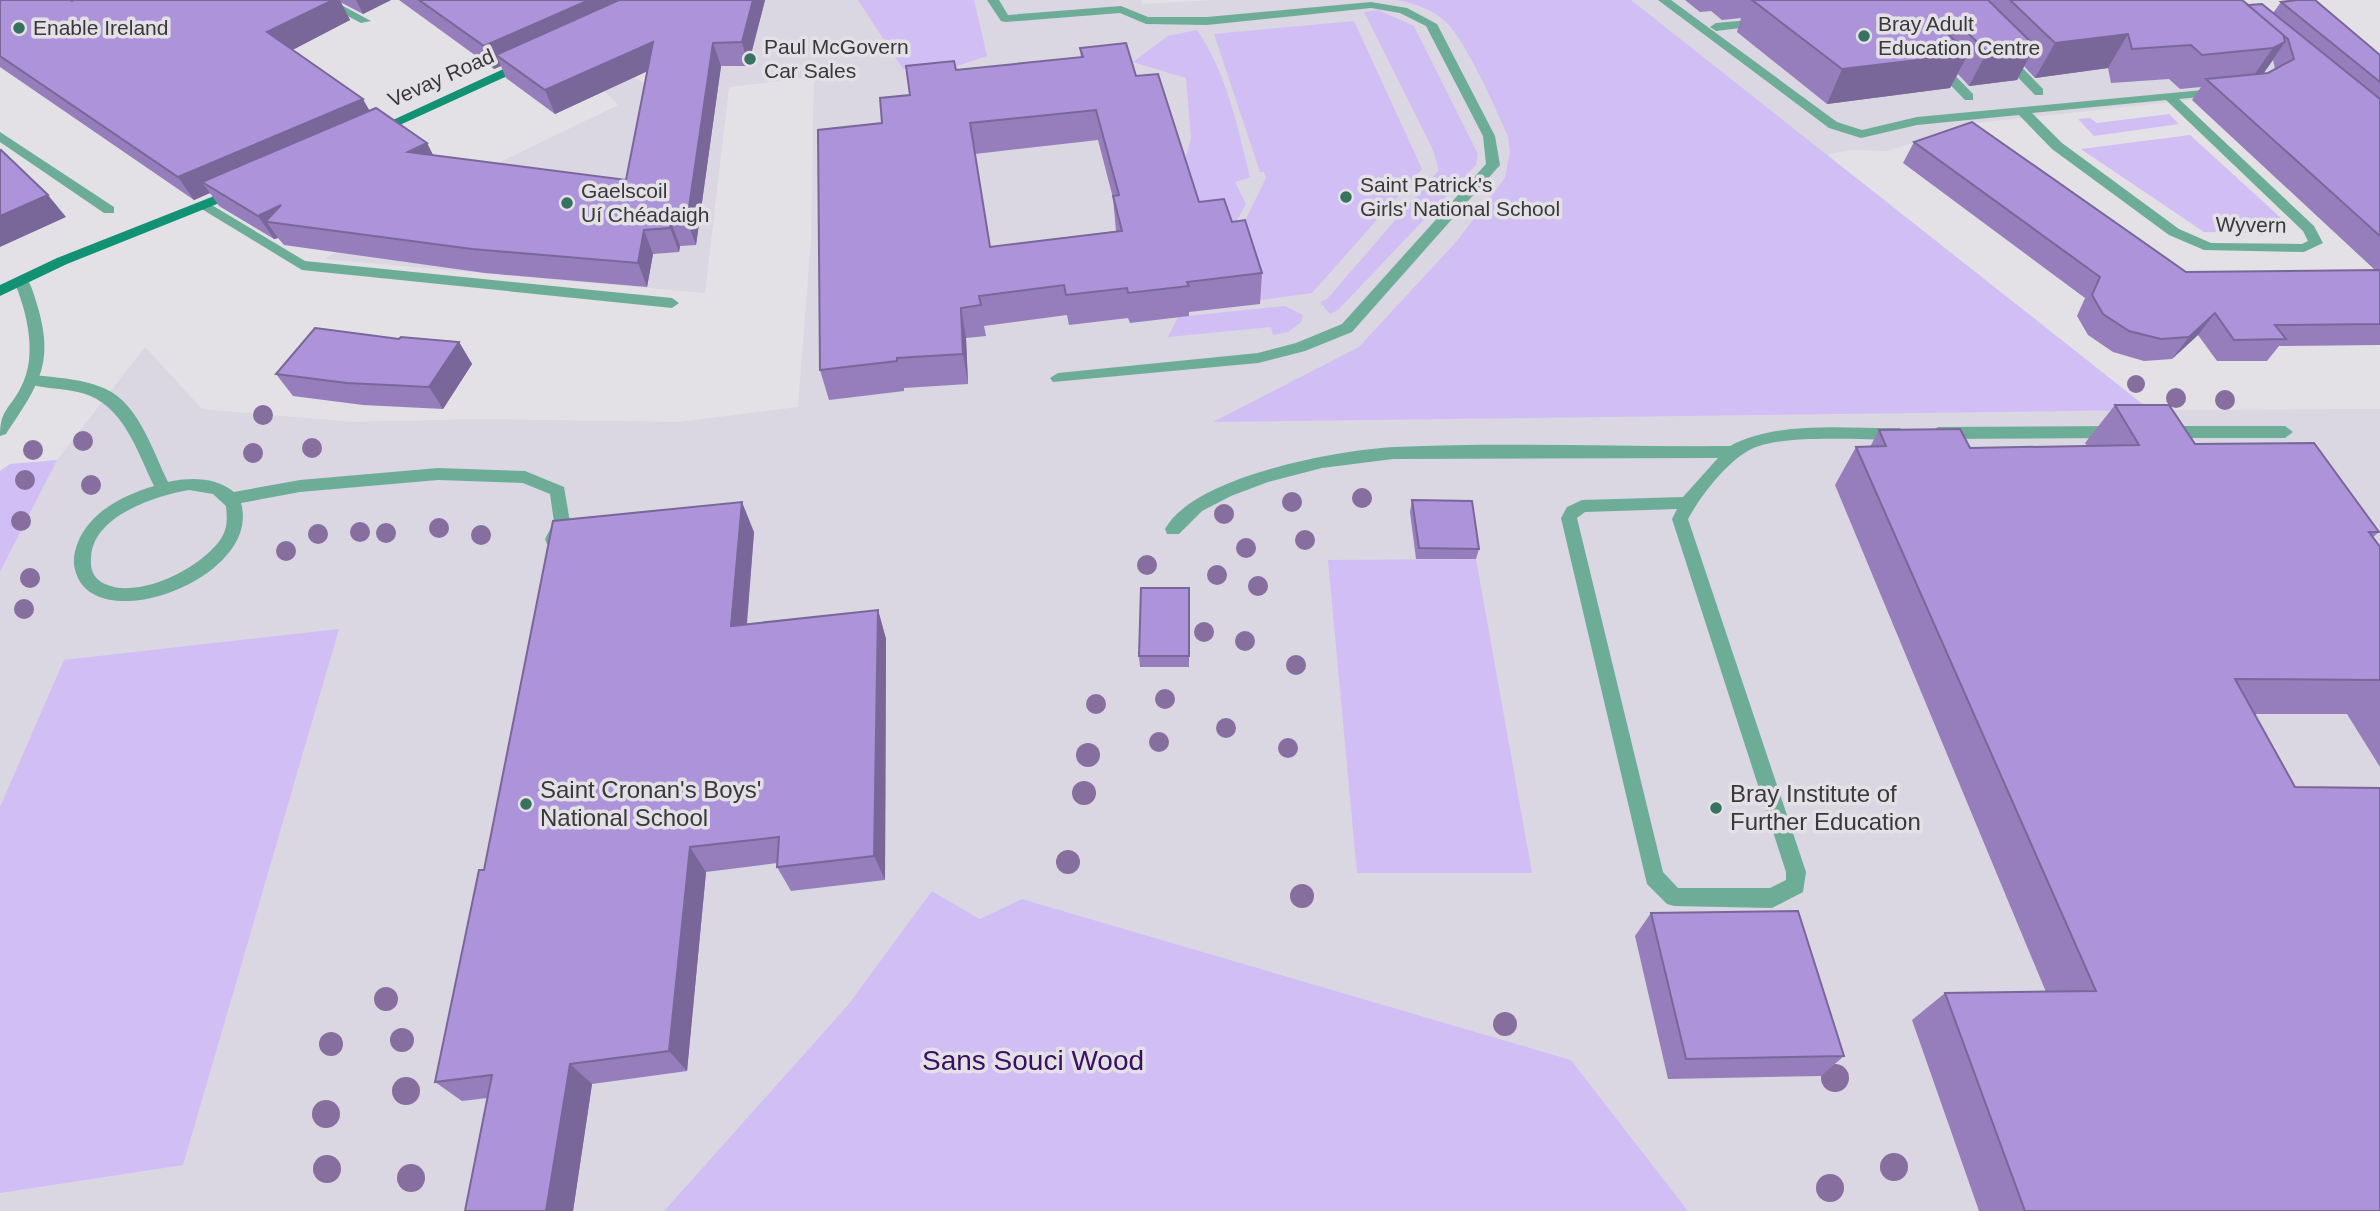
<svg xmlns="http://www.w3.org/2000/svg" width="2380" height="1211" viewBox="0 0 2380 1211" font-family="Helvetica,sans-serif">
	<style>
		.built { fill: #dad6e2 }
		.green { fill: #d0bef5 }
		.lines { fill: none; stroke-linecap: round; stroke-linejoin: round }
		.lane { fill: #6dad98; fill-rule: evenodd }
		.street { fill: #6dad98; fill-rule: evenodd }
		.secondary { fill: #129274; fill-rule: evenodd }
		.tree { fill: #866e9e }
		.wall { fill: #957ebb; fill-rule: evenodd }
		.shaded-wall { fill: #796799 }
		.building { fill: #ad93da; stroke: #796799; stroke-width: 2; fill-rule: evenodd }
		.poi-dot { fill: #357360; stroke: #e3e1e6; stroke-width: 2.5 }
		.labels { text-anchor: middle; stroke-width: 7; stroke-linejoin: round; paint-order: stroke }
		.far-poi-label { font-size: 21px; fill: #39383a; stroke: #e3e1e6; text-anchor: start }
		.far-street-label { font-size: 21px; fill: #39383a; stroke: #e3e1e6 }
		.poi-label { font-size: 24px; fill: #39383a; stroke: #e3e1e6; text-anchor: start }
		.near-park-label { font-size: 28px; fill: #391064; stroke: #e3e1e6 }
	</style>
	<rect width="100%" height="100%" fill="#e3e1e6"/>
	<polygon class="built" points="740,0 1141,0 1142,4 1215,0 2211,0 2315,87 1976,123 1887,151 1849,150 1827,155 2150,410 2380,409 2380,1211 1688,1211 1571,1060 1022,899 980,919 933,891 848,1005 664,1211 0,1211 0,572 57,460 145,347 202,409 352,422 483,419 679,422 798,407 811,239 814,77 729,87 705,293 324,259 486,169 618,105 589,75 613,64 653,89"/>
	<g class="green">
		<polygon points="858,0 974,0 987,56 951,68 903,69"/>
		<path d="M 1397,0 L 1631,0 L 2150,410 L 1213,422 L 1359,347 L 1457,241 L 1505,178 L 1510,152 L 1508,136 C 1495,107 1467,43 1446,22 C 1433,9 1415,4 1397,0 Z"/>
		<polygon points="1378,10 1414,26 1478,154 1476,165 1338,310 1330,314 1320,302 1327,299 1439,170 1433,150 1364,12"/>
		<polygon points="1354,21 1422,169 1312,293 1260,300 1238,235 1266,178 1264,172 1260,172 1214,34"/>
		<path d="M 1197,30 C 1227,74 1237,125 1250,177 L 1235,182 L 1246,204 L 1233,227 L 1200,224 L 1185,161 L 1191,138 L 1186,78 L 1133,62 L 1168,36 Z"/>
		<polygon points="2169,114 2179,124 2094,136 2078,119 2090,118 2097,123"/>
		<polygon points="2190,135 2281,218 2281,226 2254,233 2204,232 2081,149"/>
		<polygon points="1285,306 1303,315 1301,322 1288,332 1273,335 1271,327 1168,337 1178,317"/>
		<polygon points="57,460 0,572 0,471 10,464"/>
		<polygon points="1476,559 1532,873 1357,873 1328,560"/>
		<polygon points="339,629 183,1165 0,1193 0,807 64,660"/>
		<polygon points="932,891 980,919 1022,899 1571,1060 1688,1211 664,1211 848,1005"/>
	</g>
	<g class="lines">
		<g class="lane">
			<polygon points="987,0 999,0 1008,15 1121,6 1148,17 1207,17 1371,2 1407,8 1437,24 1495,136 1500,165 1352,332 1305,351 1258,363 1053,382 1050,378 1058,373 1258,353 1296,343 1342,324 1486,164 1483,136 1426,26 1400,13 1371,8 1207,25 1146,24 1120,13 1005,22 1001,21"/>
			<path d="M 1658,0 L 1671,0 L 1837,122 L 1862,130 L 1917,117 L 2224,88 L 2226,91 L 2220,95 L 2179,99 L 2314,226 L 2323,243 L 2304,252 L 2204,250 L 2169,235 L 2052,149 L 2019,115 L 1917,125 L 1861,138 L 1829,128 ZM 2166,100 L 2303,231 L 2308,241 L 2302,244 L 2211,243 L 2179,229 L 2062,143 L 2032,113 Z"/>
			<path d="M 33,375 C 59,378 91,379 113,393 C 141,411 154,454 168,482 C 190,477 216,477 234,492 L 300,480 L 438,468 L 525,471 L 564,487 L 570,522 L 559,544 L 547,544 L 545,539 L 554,522 L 550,494 L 523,483 L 438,480 L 300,492 L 241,503 C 262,575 106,636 78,578 C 72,565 73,555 78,542 C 91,511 124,495 154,486 C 137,451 123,404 82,393 C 64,388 45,389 28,384 L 25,380 L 28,376 ZM 189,490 L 213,494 L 226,506 C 227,517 228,527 222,537 C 204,567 139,600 105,584 C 94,579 90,570 91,558 C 92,516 155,496 189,490 Z"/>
			<polygon points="2117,426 2125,432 2117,438 1938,439 1930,433 1938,427"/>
			<polygon points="2166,426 2285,426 2293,432 2285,438 2166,438 2158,432"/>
			<path d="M 1900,428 L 1908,434 L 1900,440 C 1863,440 1792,435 1759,446 C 1732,454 1701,495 1688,519 L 1806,872 L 1803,892 L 1772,908 L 1674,906 L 1667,904 L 1647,884 L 1561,518 L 1567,507 L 1582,500 L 1683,497 L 1718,458 L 1393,459 L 1322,468 L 1268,482 L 1231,496 L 1202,511 L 1179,534 L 1167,534 L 1165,529 C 1194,476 1338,450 1395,447 C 1506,442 1619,447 1730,446 C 1778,420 1847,429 1900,428 ZM 1677,509 L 1672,519 L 1786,872 L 1786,880 L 1770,888 L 1678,888 L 1663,872 L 1577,518 L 1585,512 Z"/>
		</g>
		<g class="street">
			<polygon points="317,0 332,0 371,21 361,23"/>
			<polygon points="1761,19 1765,21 1765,25 1716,31 1710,27 1716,23"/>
			<polygon points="2005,53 2009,54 2043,89 2043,95 2035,95 2001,60 2001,54"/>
			<polygon points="1937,60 1941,61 1973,94 1973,100 1965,100 1933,67 1933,61"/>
			<polygon points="0,132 114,207 114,213 104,213 0,142"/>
			<polygon points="205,201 305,261 672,298 679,303 672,308 302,270 200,208 198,205"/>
			<path d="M 21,276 C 30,279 32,289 35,298 C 56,362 40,383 6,434 L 0,436 C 0,409 10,409 21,387 C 38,356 27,312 14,281 Z"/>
		</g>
		<g class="secondary">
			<polygon points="525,59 531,63 529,66 380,134 375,135 369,131"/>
			<polygon points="237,187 242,188 242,194 67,264 0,296 0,285 57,258"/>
		</g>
	</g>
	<g class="tree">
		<circle cx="2136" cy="384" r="9"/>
		<circle cx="2176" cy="398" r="10"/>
		<circle cx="2225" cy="400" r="10"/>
		<circle cx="263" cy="415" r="10"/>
		<circle cx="83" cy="441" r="10"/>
		<circle cx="312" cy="448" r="10"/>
		<circle cx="33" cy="450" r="10"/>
		<circle cx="253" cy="453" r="10"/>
		<circle cx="25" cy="480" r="10"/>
		<circle cx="91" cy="485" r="10"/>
		<circle cx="1362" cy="498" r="10"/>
		<circle cx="1292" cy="502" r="10"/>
		<circle cx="1224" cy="514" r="10"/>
		<circle cx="21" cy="521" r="10"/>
		<circle cx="439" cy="528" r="10"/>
		<circle cx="360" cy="532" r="10"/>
		<circle cx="386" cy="533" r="10"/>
		<circle cx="318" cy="534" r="10"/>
		<circle cx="481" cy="535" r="10"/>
		<circle cx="1305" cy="540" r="10"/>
		<circle cx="1246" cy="548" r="10"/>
		<circle cx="286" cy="551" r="10"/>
		<circle cx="1147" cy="565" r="10"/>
		<circle cx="1217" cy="575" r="10"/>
		<circle cx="30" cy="578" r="10"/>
		<circle cx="1258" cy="586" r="10"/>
		<circle cx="24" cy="609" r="10"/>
		<circle cx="1204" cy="632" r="10"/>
		<circle cx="1245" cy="641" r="10"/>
		<circle cx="1296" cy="665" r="10"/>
		<circle cx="1165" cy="699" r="10"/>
		<circle cx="1096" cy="704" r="10"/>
		<circle cx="1226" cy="728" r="10"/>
		<circle cx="1159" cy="742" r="10"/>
		<circle cx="1288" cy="748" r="10"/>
		<circle cx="1088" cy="755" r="12"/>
		<circle cx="1084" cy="793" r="12"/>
		<circle cx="1068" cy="862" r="12"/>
		<circle cx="1302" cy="896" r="12"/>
		<circle cx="386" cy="999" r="12"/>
		<circle cx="1505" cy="1024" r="12"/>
		<circle cx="402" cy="1040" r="12"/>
		<circle cx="331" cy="1044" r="12"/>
		<circle cx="1835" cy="1078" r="14"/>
		<circle cx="406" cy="1091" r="14"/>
		<circle cx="326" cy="1114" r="14"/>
		<circle cx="1894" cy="1167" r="14"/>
		<circle cx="327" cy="1169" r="14"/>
		<circle cx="411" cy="1178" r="14"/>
		<circle cx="1830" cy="1188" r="14"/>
	</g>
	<g class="wall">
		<polygon points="0,0 72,1 74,0 391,0 363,14 340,2 350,20 292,50 370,111 427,143 433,155 626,180 647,71 555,114 506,78 501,66 494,69 399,0 765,0 748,66 721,66 696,245 680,246 679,252 653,254 647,287 485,273 284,245 278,238 274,239 219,206 210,193 194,200 0,67"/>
		<path d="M 1685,0 L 2242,0 L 2248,5 L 2273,13 L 2281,2 L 2380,55 L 2380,345 L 2279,346 L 2267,361 L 2217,361 L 2198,335 L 2172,359 L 2144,361 L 2113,352 L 2088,335 L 2077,316 L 2085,298 L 1903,163 L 1914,142 L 2186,272 L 2375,270 L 2192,100 L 2201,87 L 2180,89 L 2169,79 L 2111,83 L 2108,68 L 2035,78 L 2024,66 L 2017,80 L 1969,86 L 1958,74 L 1950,88 L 1827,104 L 1737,32 L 1741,18 L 1722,20 L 1711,11 L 1700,12 ZM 2273,60 L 2275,69 L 2268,73 L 2263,74 Z"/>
		<path d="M 1080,48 L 1136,76 L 1199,202 L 1232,222 L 1262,273 L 1260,304 L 1189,312 L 1189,316 L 1130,323 L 1128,318 L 1069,325 L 1067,315 L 984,326 L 986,336 L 966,338 L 968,384 L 904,388 L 904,391 L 829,400 L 820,370 L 882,123 L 910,95 L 956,70 L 1081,58 ZM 1098,140 L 1113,198 L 1116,231 L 990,247 L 975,154 Z"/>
		<polygon points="399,339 459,342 472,364 443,409 363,405 293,396 276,374"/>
		<polygon points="2115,405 2379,532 2373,537 2380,547 2380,767 2347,714 2254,714 2380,1211 1979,1211 1912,1020 1945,993 2046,992 1835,485 1856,447 1870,447 1879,430 1970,448 2087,446 2085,443"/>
		<polygon points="1412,500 1479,549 1476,559 1416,559 1410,512"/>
		<polygon points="754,532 747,625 878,610 886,639 885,880 791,891 777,867 777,863 706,872 687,1071 592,1084 573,1211 465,1211 487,1098 462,1101 435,1082 484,870"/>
		<polygon points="1189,588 1189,667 1140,667 1139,656"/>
		<polygon points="1651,913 1844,1056 1821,1076 1668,1079 1635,936"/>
	</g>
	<g class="shaded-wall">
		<polygon points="333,0 340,0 350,20 281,56 267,32"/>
		<polygon points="356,0 391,0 363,14"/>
		<polygon points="589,0 650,0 496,55 501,66 494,69 484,46"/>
		<polygon points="753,0 765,0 748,66 742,42"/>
		<polygon points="2128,34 2108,68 2035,78 2055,43"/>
		<polygon points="653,42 661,65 555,114 545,90"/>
		<polygon points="2285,42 2261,77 2249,82 2273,48"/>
		<polygon points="713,43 721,66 696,245 687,221"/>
		<polygon points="2035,46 2017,80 1969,86 1987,52"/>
		<polygon points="1968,54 1950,88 1827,104 1842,69"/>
		<polygon points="363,99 376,122 202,182 210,193 194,200 178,177"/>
		<polygon points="427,143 439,167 408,152"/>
		<polygon points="48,195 66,217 0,247 0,216"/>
		<polygon points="281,205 266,221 278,238 274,239 258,216"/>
		<polygon points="671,222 680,246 679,252 670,228"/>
		<polygon points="644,230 653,254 647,287 638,263"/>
		<polygon points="961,308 966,338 968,384 963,354"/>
		<polygon points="2215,313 2198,335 2172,359 2189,337"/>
		<polygon points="459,342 472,364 443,409 429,387"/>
		<polygon points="742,502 754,532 744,654 731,626"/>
		<polygon points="878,610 886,639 885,880 874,856"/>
		<polygon points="690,847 706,872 687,1071 669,1051"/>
		<polygon points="570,1064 592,1084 573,1211 546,1211"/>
	</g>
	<g class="building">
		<polygon points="0,0 70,0 72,1 74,0 333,0 267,32 363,99 178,177 0,56"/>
		<polygon points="419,0 589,0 484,46"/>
		<polygon points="619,0 753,0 742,42 713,43 687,221 671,222 670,228 644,230 638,263 472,249 268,222 266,221 281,205 258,216 202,182 376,108 427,143 408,152 626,180 653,42 545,90 496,55"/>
		<polygon points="1752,0 1988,0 2035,46 1987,52 1955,20 1943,20 1944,30 1968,54 1842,69"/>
		<polygon points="2010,0 2242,0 2283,33 2285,42 2273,48 2202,55 2191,45 2132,49 2128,34 2055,43"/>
		<polygon points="2297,0 2315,0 2380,55 2380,82 2281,2"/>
		<polygon points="2262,4 2380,99 2380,236 2206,79 2268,73 2294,59 2288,39 2248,5"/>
		<path d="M 1126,43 L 1136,76 L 1158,74 L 1199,202 L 1224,199 L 1232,222 L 1245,220 L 1262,273 L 1187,282 L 1189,286 L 1128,293 L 1127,288 L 1066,295 L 1064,285 L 979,296 L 981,305 L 961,308 L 963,354 L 897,358 L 897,361 L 820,370 L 818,130 L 882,123 L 880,98 L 910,95 L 906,66 L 954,61 L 956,70 L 1083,57 L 1080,48 ZM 1096,110 L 1119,195 L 1113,196 L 1122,231 L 990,247 L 970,123 Z"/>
		<polygon points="1972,122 2186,272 2380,270 2380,324 2275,325 2286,339 2234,340 2215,313 2189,337 2161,339 2129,331 2103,314 2092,295 2100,277 1914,142"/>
		<polygon points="1,150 48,195 0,216 0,151"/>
		<polygon points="315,328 399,339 401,337 459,342 429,387 347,383 276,374"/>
		<polygon points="2115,405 2169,405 2195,444 2314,443 2379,532 2369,532 2380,547 2380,680 2235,679 2295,787 2380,788 2380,1211 2025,1211 1945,993 2096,991 1856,447 1886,446 1879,430 1960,429 1970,448 2139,445"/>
		<polygon points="1412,500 1472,501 1479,549 1419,548"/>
		<polygon points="742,502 731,626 878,610 874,856 777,867 779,837 690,847 669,1051 570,1064 546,1211 465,1211 492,1075 435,1082 479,870 484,870 553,521"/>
		<polygon points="1141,588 1189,588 1189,656 1139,656"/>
		<polygon points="1798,911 1844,1056 1686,1059 1651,913"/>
	</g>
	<g class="poi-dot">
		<circle cx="19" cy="28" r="7"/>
		<circle cx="1864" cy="36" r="7"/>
		<circle cx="750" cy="59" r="7"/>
		<circle cx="1346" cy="197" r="7"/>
		<circle cx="567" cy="203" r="7"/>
		<circle cx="526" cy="804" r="7"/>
		<circle cx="1716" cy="808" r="7"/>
	</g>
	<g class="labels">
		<g class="far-poi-label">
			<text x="1878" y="31">Bray Adult<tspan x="1878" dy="24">Education Centre</tspan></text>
			<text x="33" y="35">Enable Ireland</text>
			<text x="764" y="54">Paul McGovern<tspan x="764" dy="24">Car Sales</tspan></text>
			<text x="1360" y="192">Saint Patrick's<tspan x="1360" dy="24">Girls' National School</tspan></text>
			<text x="581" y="198">Gaelscoil<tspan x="581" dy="24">Uí Chéadaigh</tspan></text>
		</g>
		<g class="far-street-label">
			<text transform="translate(441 78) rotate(-24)" y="7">Vevay Road</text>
			<text transform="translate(2251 225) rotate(1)" y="7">Wyvern</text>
		</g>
		<g class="poi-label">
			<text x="540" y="798">Saint Cronan's Boys'<tspan x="540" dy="28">National School</tspan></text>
			<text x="1730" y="802">Bray Institute of<tspan x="1730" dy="28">Further Education</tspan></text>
		</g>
		<g class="near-park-label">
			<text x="1033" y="1070">Sans Souci Wood</text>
		</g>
	</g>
</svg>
